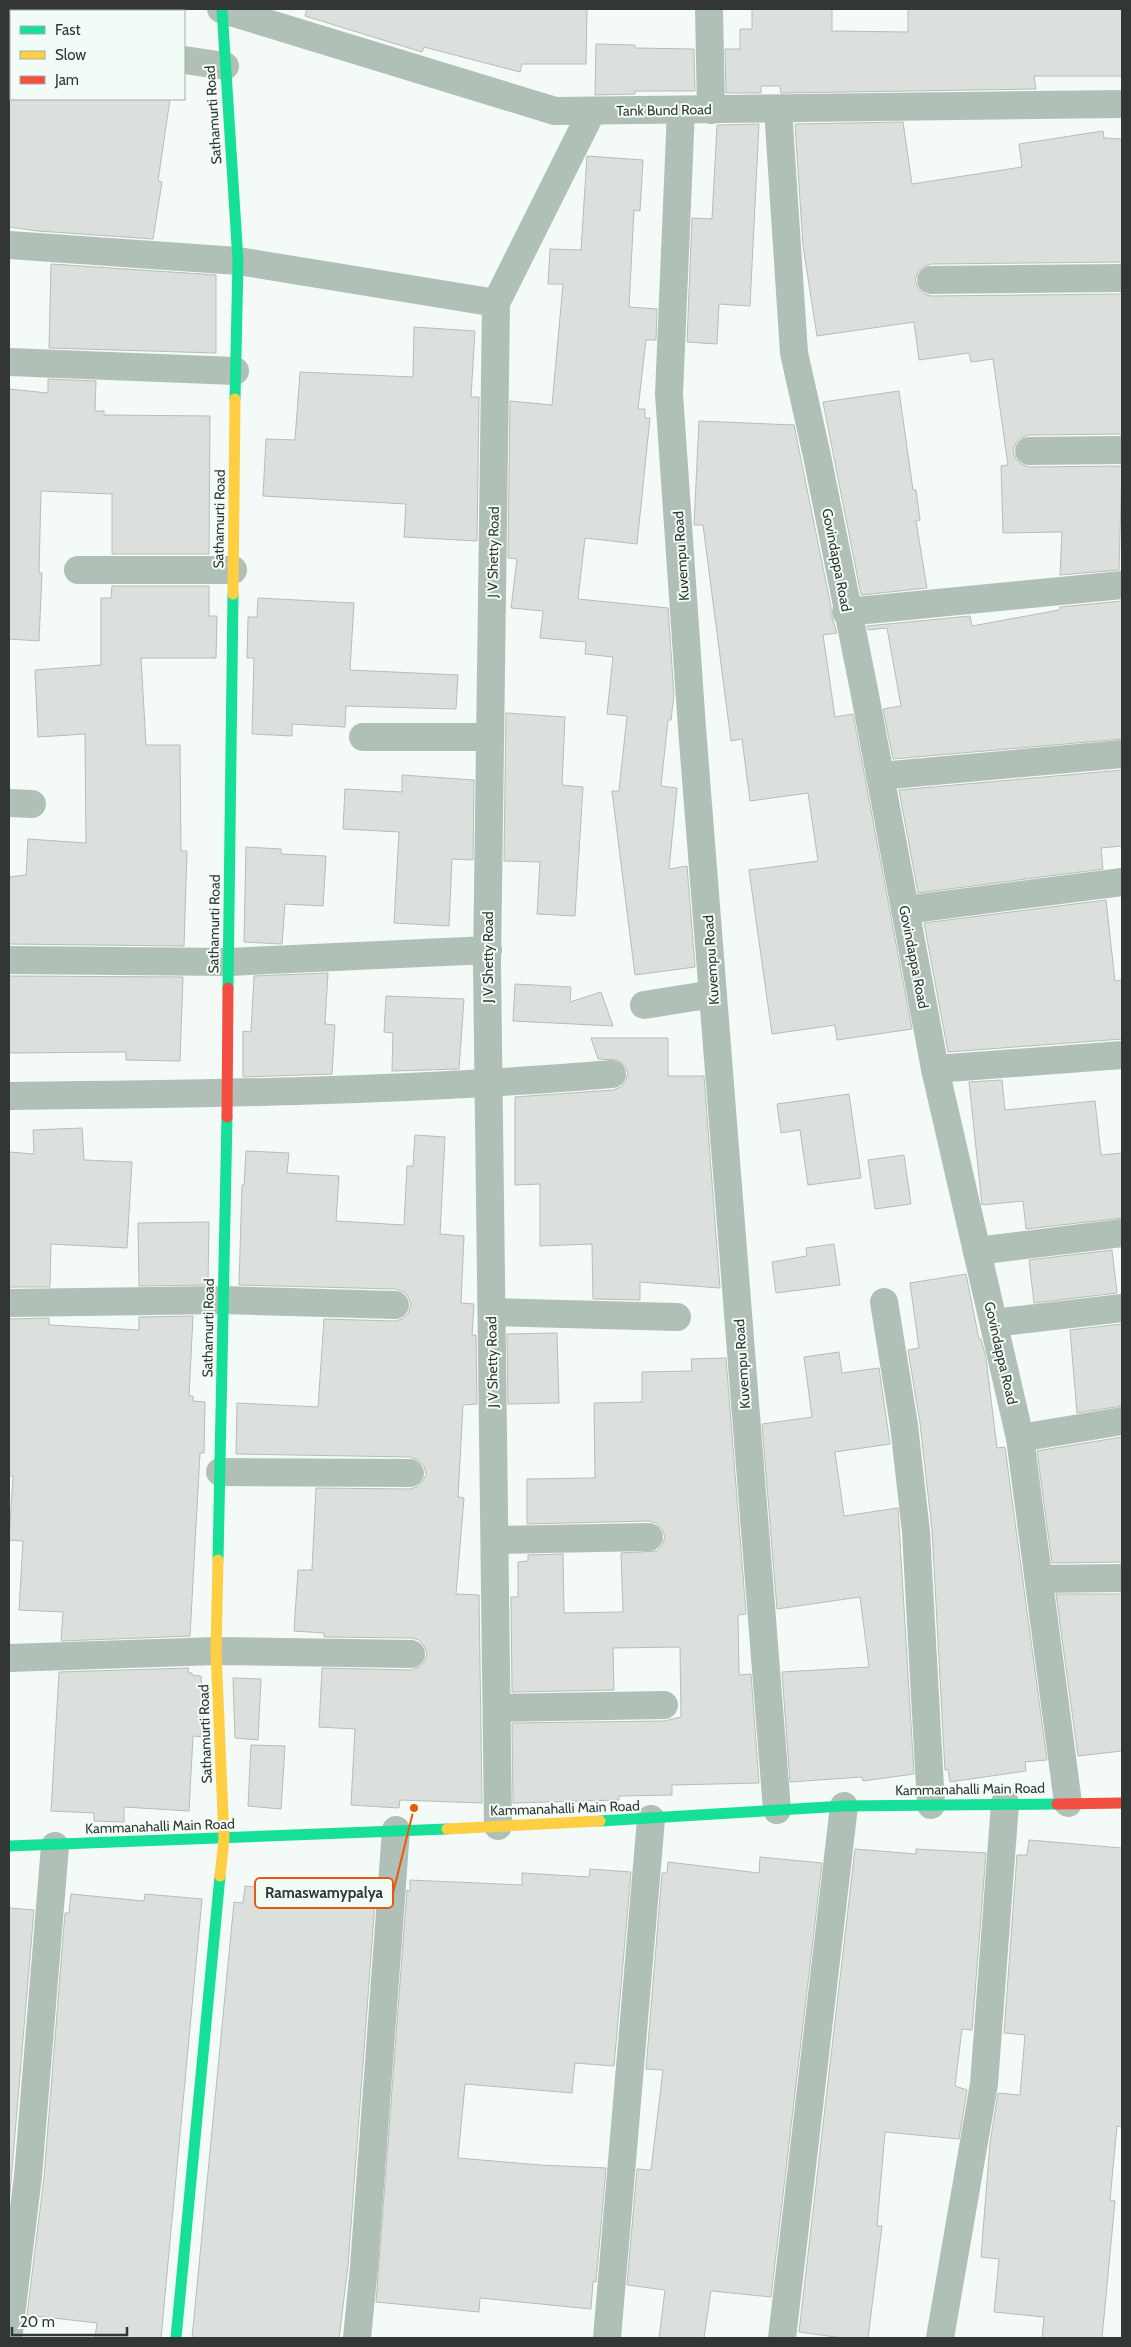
<svg xmlns="http://www.w3.org/2000/svg" width="1131" height="2347" viewBox="0 0 1131 2347" font-family="Cabin,sans-serif">
	<style>
		.building { fill: #dbe0dd; stroke: #b8bcba }
		.lines { fill: none; stroke-linecap: round; stroke-linejoin: round }
		.street { stroke: #b0c0b7; stroke-width: 28 }
		.fast { stroke: #16e098; stroke-width: 11 }
		.slow { stroke: #ffcf43; stroke-width: 11 }
		.jam { stroke: #f24e42; stroke-width: 11 }
		.labels { text-anchor: middle; stroke-width: 4; stroke-linejoin: round; paint-order: stroke }
		.street-label { font-size: 14px; fill: #323634; stroke: #f2fcf6 }
		.leader { fill: none; stroke: #e8590c; stroke-width: 2 }
		.callout-dot { fill: #e8590c; stroke: #f2fcf6; stroke-width: 2 }
		.callout { fill: #f2fcf6; stroke: #e8590c; stroke-width: 2 }
		.callout-label { font-size: 15px; text-anchor: middle; font-weight: bold; fill: #323634 }
	</style>
	<rect width="100%" height="100%" fill="#f4faf7"/>
	<g class="building">
		<polygon points="307,9 587,9 586,64 522,64 520,72 424,47 422,52 305,16"/>
		<polygon points="752,9 832,9 832,31 908,32 908,9 1122,9 1122,76 1034,76 1036,89 781,93 780,86 761,86 761,93 726,93 725,49 740,49 740,29 752,29"/>
		<polygon points="596,44 635,45 635,48 694,49 695,91 635,91 635,94 595,95"/>
		<polygon points="9,99 170,99 158,181 162,182 153,239 38,231 9,227"/>
		<polygon points="903,122 912,184 1022,167 1019,144 1103,131 1104,138 1122,139 1122,262 931,264 923,267 918,272 915,280 918,288 924,294 931,296 1122,294 1122,434 1029,435 1021,438 1016,443 1013,451 1016,459 1021,464 1029,467 1122,466 1119,570 1060,575 1062,532 1003,533 1001,466 1008,465 993,359 971,362 969,353 919,360 914,322 817,336 803,246 795,124"/>
		<polygon points="759,124 750,306 719,304 717,344 687,342 692,218 712,219 717,125"/>
		<polygon points="587,156 643,160 640,211 634,210 629,307 657,309 656,340 646,340 638,409 645,409 645,418 650,418 637,544 585,538 578,599 668,608 674,695 671,720 668,720 661,786 677,788 669,869 687,866 695,967 635,975 612,791 619,791 627,716 607,714 613,657 585,654 586,642 540,638 543,611 511,608 517,559 508,558 510,401 552,405 563,284 548,284 550,249 581,250"/>
		<polygon points="51,264 216,275 216,353 49,348"/>
		<polygon points="414,327 475,331 471,397 479,397 477,541 404,537 406,504 263,496 266,439 295,440 300,372 413,377"/>
		<polygon points="48,379 96,381 95,411 104,411 104,415 210,416 209,554 112,554 112,494 41,491 39,573 42,573 39,641 9,639 9,389 48,393"/>
		<polygon points="899,391 913,490 916,490 920,520 916,521 927,588 861,595 823,402"/>
		<polygon points="699,421 794,425 831,607 831,614 837,633 823,635 835,717 853,714 912,1029 837,1040 835,1025 772,1034 749,870 818,861 808,793 750,801 742,739 731,741 703,525 694,525"/>
		<polygon points="112,586 209,586 209,616 217,616 216,658 141,658 146,745 180,745 181,851 187,851 184,946 9,944 9,877 26,875 28,839 86,843 85,734 38,737 35,670 101,665 101,598 111,598"/>
		<polygon points="258,598 354,603 350,670 458,675 456,709 346,706 345,727 292,724 292,736 252,734 254,658 247,658 248,617 257,617"/>
		<polygon points="1122,601 1122,739 893,759 883,709 901,706 887,628 868,630 867,626 970,616 972,626 1059,610 1060,607"/>
		<polygon points="506,713 565,717 562,785 583,787 575,916 537,914 540,862 504,861"/>
		<polygon points="1122,770 1122,846 1101,848 1103,869 918,893 899,790"/>
		<polygon points="402,775 474,780 473,860 452,859 449,926 394,923 399,832 343,829 345,789 402,792"/>
		<polygon points="246,847 281,849 281,854 326,856 323,906 285,904 282,944 244,942"/>
		<polygon points="1106,900 1115,981 1122,980 1122,1039 948,1052 924,923"/>
		<polygon points="328,973 325,1024 335,1025 332,1074 243,1077 243,1031 251,1032 254,976"/>
		<polygon points="9,976 183,977 180,1061 126,1060 126,1052 9,1053"/>
		<polygon points="515,984 571,987 570,1002 601,992 613,1026 513,1021"/>
		<polygon points="386,996 464,999 459,1069 392,1071 393,1033 384,1032"/>
		<polygon points="591,1038 668,1038 668,1076 704,1076 720,1288 640,1282 640,1300 593,1299 592,1244 540,1246 540,1184 515,1185 515,1097 613,1090 621,1087 626,1080 628,1073 625,1066 618,1060 598,1059"/>
		<polygon points="1002,1080 1005,1110 1095,1101 1101,1155 1122,1153 1122,1218 1026,1229 1023,1201 982,1205 969,1082"/>
		<polygon points="849,1094 861,1178 808,1185 800,1130 781,1133 777,1104"/>
		<polygon points="82,1128 84,1160 132,1162 127,1248 51,1244 50,1287 9,1287 9,1152 34,1154 33,1130"/>
		<polygon points="415,1135 445,1137 440,1234 464,1236 461,1303 474,1304 472,1335 476,1335 477,1404 463,1405 458,1497 464,1498 456,1594 479,1595 482,1803 400,1800 399,1808 351,1805 355,1729 319,1727 322,1668 411,1670 419,1667 424,1662 427,1654 424,1646 419,1640 412,1638 324,1637 324,1633 294,1631 298,1570 312,1570 316,1488 410,1489 417,1487 423,1481 426,1474 424,1466 418,1460 410,1457 236,1454 237,1403 318,1407 324,1319 395,1321 402,1319 408,1314 411,1305 409,1298 404,1292 395,1289 239,1285 242,1185 244,1185 246,1151 289,1153 287,1173 339,1176 336,1221 404,1225 407,1166 413,1166"/>
		<polygon points="904,1155 911,1204 875,1209 868,1160"/>
		<polygon points="209,1222 208,1285 139,1286 138,1223"/>
		<polygon points="834,1244 840,1285 776,1293 772,1262 807,1256 806,1248"/>
		<polygon points="1112,1250 1117,1293 1034,1303 1029,1260"/>
		<polygon points="966,1274 979,1339 981,1339 986,1358 997,1448 1005,1447 1047,1760 1025,1762 1026,1771 950,1782 948,1769 945,1770 932,1530 920,1423 908,1350 919,1348 910,1283"/>
		<polygon points="193,1316 189,1396 193,1396 193,1401 205,1402 204,1453 200,1453 190,1636 61,1641 63,1612 19,1610 23,1541 9,1540 13,1476 9,1476 9,1319 49,1318 49,1325 139,1330 139,1317"/>
		<polygon points="1122,1324 1122,1406 1077,1413 1070,1330"/>
		<polygon points="557,1333 559,1403 508,1404 507,1334"/>
		<polygon points="839,1352 842,1373 879,1368 890,1444 835,1452 844,1516 898,1508 914,1774 863,1781 862,1777 790,1782 782,1672 869,1667 860,1597 777,1609 762,1424 812,1417 804,1357"/>
		<polygon points="726,1358 746,1614 738,1615 739,1675 751,1674 759,1783 672,1785 672,1795 619,1796 619,1800 513,1803 512,1723 664,1721 681,1717 680,1647 613,1648 614,1690 512,1692 511,1597 518,1597 518,1562 528,1561 528,1555 563,1554 564,1613 623,1612 621,1553 657,1551 662,1545 665,1537 662,1529 656,1523 649,1521 527,1524 527,1479 595,1478 594,1403 642,1402 642,1372 692,1371 691,1359"/>
		<polygon points="1122,1437 1122,1562 1052,1563 1037,1451"/>
		<polygon points="1056,1594 1122,1594 1122,1751 1078,1756"/>
		<polygon points="189,1668 188,1673 192,1673 192,1675 201,1676 204,1737 193,1736 189,1811 124,1807 124,1822 94,1821 94,1813 51,1811 59,1672"/>
		<polygon points="233,1678 261,1679 258,1740 235,1738"/>
		<polygon points="251,1745 285,1746 281,1809 248,1806"/>
		<polygon points="1029,1840 1122,1848 1122,2127 1117,2126 1110,2200 1115,2201 1102,2338 1042,2338 1044,2317 994,2312 999,2259 981,2257 990,2143 998,2093 1020,2095 1025,2035 1004,2033 1017,1855 1027,1855"/>
		<polygon points="855,1849 916,1854 916,1849 986,1853 972,2030 962,2029 955,2086 967,2090 959,2139 885,2132 877,2226 882,2226 868,2338 843,2338 799,2332"/>
		<polygon points="760,1857 822,1863 771,2297 711,2291 704,2338 659,2338 665,2290 627,2285 637,2169 651,2170 663,2070 646,2069 662,1873 667,1873 668,1862 759,1873"/>
		<polygon points="590,1869 631,1872 614,2066 575,2063 572,2093 465,2084 458,2158 540,2165 606,2168 596,2282 593,2281 591,2309 480,2298 479,2312 376,2302 407,1890 410,1891 410,1880 522,1885 522,1873 589,1877"/>
		<polygon points="312,1881 376,1888 348,2266 339,2338 192,2338 234,1902 243,1903 245,1886 311,1892"/>
		<polygon points="71,1894 144,1901 145,1894 202,1899 161,2338 95,2338 97,2323 27,2315 44,2177 65,1913 69,1913"/>
		<polygon points="9,1908 34,1910 9,2205"/>
	</g>
	<g class="lines">
		<g class="street">
			<polyline points="221,9 555,111 1122,104"/>
			<polyline points="709,9 711,110"/>
			<polyline points="9,32 11,32"/>
			<polyline points="184,60 225,66"/>
			<polyline points="778,109 794,353 817,456 865,695 935,1069 1020,1438 1068,1803"/>
			<polyline points="681,110 669,394 692,728 777,1810"/>
			<polyline points="9,245 238,261 496,303"/>
			<polyline points="931,280 1122,278"/>
			<polyline points="9,362 235,371"/>
			<polyline points="1029,451 1122,450"/>
			<polyline points="78,570 233,570"/>
			<polyline points="846,612 1122,585"/>
			<polyline points="363,737 490,737"/>
			<polyline points="880,776 1122,754"/>
			<polyline points="9,803 32,804"/>
			<polyline points="905,910 1122,882"/>
			<polyline points="9,960 229,962 488,950"/>
			<polyline points="644,1005 713,994"/>
			<polyline points="935,1069 1122,1055"/>
			<path d="M 9,1096 C 210,1094 411,1091 612,1074"/>
			<polyline points="977,1251 1122,1233"/>
			<polyline points="884,1302 904,1425 916,1532 931,1805"/>
			<polyline points="9,1303 223,1300 395,1305"/>
			<polyline points="492,1312 677,1317"/>
			<polyline points="994,1323 1122,1308"/>
			<polyline points="1020,1438 1122,1421"/>
			<polyline points="220,1472 410,1473"/>
			<polyline points="495,1540 649,1537"/>
			<polyline points="1039,1579 1122,1578"/>
			<polyline points="9,1658 216,1651 411,1654"/>
			<polyline points="497,1708 664,1705"/>
			<polyline points="498,1826 487,964 496,303 592,111"/>
			<polyline points="9,2332 28,2176 55,1846"/>
			<polyline points="357,2338 364,2267 396,1830"/>
			<polyline points="607,2338 651,1819"/>
			<polyline points="782,2338 844,1806"/>
			<polyline points="940,2338 984,2084 1005,1803"/>
		</g>
		<g class="fast">
			<polyline points="222,9 238,261 235,399"/>
			<polyline points="228,988 233,594"/>
			<polyline points="218,1560 227,1117"/>
			<polyline points="600,1821 844,1806 1057,1804"/>
			<polyline points="9,1846 447,1829"/>
			<polyline points="176,2338 220,1876"/>
		</g>
		<g class="slow">
			<polyline points="233,594 235,399"/>
			<polyline points="218,1560 216,1651 224,1839 220,1876"/>
			<polyline points="447,1829 600,1821"/>
		</g>
		<g class="jam">
			<polyline points="227,1117 228,988"/>
			<polyline points="1057,1804 1122,1803"/>
		</g>
	</g>
	<g class="labels">
		<g class="street-label">
			<text transform="translate(664 110) rotate(-1)" y="5">Tank Bund Road</text>
			<text transform="translate(213 115) rotate(-94)" y="5">Sathamurti Road</text>
			<text transform="translate(219 519) rotate(-89)" y="5">Sathamurti Road</text>
			<text transform="translate(493 552) rotate(-89)" y="5">J V Shetty Road</text>
			<text transform="translate(681 556) rotate(-94)" y="5">Kuvempu Road</text>
			<text transform="translate(837 560) rotate(79)" y="5">Govindappa Road</text>
			<text transform="translate(214 924) rotate(-89)" y="5">Sathamurti Road</text>
			<text transform="translate(488 957) rotate(-90)" y="5">J V Shetty Road</text>
			<text transform="translate(914 957) rotate(79)" y="5">Govindappa Road</text>
			<text transform="translate(711 960) rotate(-94)" y="5">Kuvempu Road</text>
			<text transform="translate(208 1328) rotate(-89)" y="5">Sathamurti Road</text>
			<text transform="translate(1001 1353) rotate(77)" y="5">Govindappa Road</text>
			<text transform="translate(492 1362) rotate(-91)" y="5">J V Shetty Road</text>
			<text transform="translate(742 1364) rotate(-94)" y="5">Kuvempu Road</text>
			<text transform="translate(205 1734) rotate(-92)" y="5">Sathamurti Road</text>
			<text transform="translate(970 1789) rotate(-1)" y="5">Kammanahalli Main Road</text>
			<text transform="translate(565 1808) rotate(-2)" y="5">Kammanahalli Main Road</text>
			<text transform="translate(160 1826) rotate(-2)" y="5">Kammanahalli Main Road</text>
		</g>
	</g>
	<path class="leader" d="M414 1808L393 1893"/>
	<circle class="callout-dot" cx="414" cy="1808" r="5"/>
	<rect class="callout" x="255" y="1878" width="138" height="30" rx="5"/>
	<g class="callout-label">
		<text x="324" y="1898">Ramaswamypalya</text>
	</g>
	<rect width="1131" height="2347" fill="none" stroke="#323634" stroke-width="20"/>
	<rect x="10" y="10" width="175" height="90" fill="#f2fcf6" stroke="#a5ada8"/>
	<rect x="20" y="26" width="25" height="8" fill="#16e098" stroke="#a5ada8"/>
	<text x="55" y="35" font-size="15" fill="#323634">Fast</text>
	<rect x="20" y="51" width="25" height="8" fill="#ffcf43" stroke="#a5ada8"/>
	<text x="55" y="60" font-size="15" fill="#323634">Slow</text>
	<rect x="20" y="76" width="25" height="8" fill="#f24e42" stroke="#a5ada8"/>
	<text x="55" y="85" font-size="15" fill="#323634">Jam</text>
	<path d="M12 2327v8h115v-8" fill="none" stroke="#323634" stroke-width="2.5"/>
	<text x="20" y="2327" font-size="15" fill="#323634" stroke="#f2fcf6" stroke-width="4" paint-order="stroke">20 m</text>
</svg>
